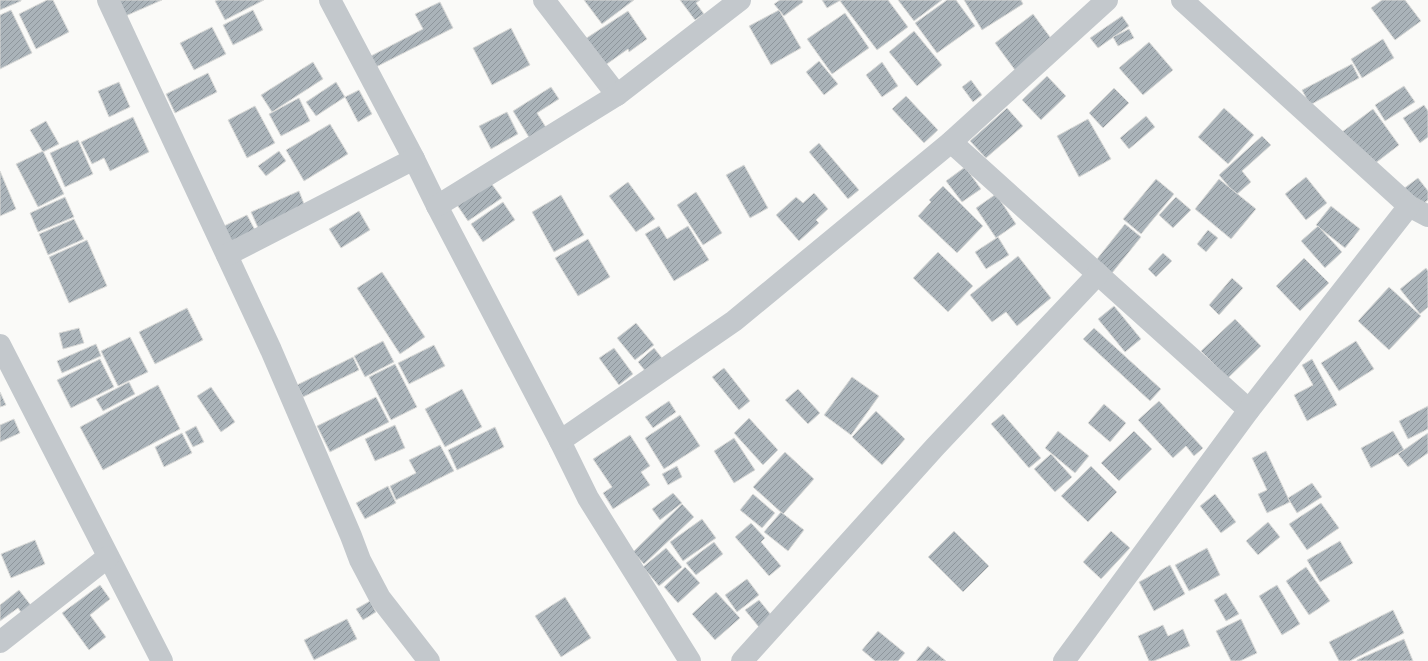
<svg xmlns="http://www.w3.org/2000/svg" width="1428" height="661" viewBox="0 0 1428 661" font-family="Figtree,sans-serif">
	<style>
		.building { fill: url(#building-hatch); stroke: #dcdcda }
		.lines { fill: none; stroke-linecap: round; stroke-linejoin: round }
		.minor { stroke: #c3c8cc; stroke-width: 22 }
	</style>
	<defs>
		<pattern id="building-hatch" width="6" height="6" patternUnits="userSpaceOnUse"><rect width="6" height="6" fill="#aab3b9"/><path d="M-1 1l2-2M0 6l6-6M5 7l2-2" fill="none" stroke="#8e969c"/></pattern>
	</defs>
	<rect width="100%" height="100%" fill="#fafaf8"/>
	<g class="building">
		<polygon points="0,0 21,0 21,1 0,10"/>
		<polygon points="47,0 53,0 69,32 36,49 19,14"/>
		<polygon points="117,0 162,0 121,18"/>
		<polygon points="218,0 264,0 225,20 215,1"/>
		<polygon points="584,0 634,0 602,24"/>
		<polygon points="680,0 700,0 696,3 704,14 695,20"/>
		<polygon points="780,0 802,0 803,2 784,16 774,4"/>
		<polygon points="822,0 841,0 827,8"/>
		<polygon points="842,0 888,0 908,27 877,50 840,1"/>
		<polygon points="898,0 942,0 914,21"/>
		<polygon points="947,0 956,0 975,26 937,53 915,23"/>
		<polygon points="964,0 1021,0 1023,4 982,30"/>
		<polygon points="1382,0 1405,0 1421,21 1395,40 1371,8"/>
		<polygon points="440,2 453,28 372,69 367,58 423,29 415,14"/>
		<polygon points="11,10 32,53 0,69 0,15"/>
		<polygon points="253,10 263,30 233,45 223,25"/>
		<polygon points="779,10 801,48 771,65 749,26"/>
		<polygon points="628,11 647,39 629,52 628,49 604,66 585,39"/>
		<polygon points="845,13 869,48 832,74 807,39"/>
		<polygon points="1033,14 1053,41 1015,70 995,43"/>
		<polygon points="1122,16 1129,26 1098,48 1090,38"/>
		<polygon points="212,27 226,54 194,70 180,43"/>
		<polygon points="511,28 530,65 492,85 473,48"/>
		<polygon points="1129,29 1134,38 1118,46 1113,37"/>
		<polygon points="914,31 942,65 917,86 889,52"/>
		<polygon points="1383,39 1394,58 1362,78 1351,59"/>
		<polygon points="1149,42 1173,70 1143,95 1119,68"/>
		<polygon points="819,61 838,84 824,95 806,72"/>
		<polygon points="313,62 323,79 272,112 261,95"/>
		<polygon points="882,62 898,86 882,97 866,75"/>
		<polygon points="1352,64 1359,78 1310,105 1302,90"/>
		<polygon points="208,73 217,92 175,113 166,94"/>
		<polygon points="1047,76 1066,96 1041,120 1022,100"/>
		<polygon points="971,80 982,95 973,102 962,87"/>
		<polygon points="119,82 130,107 109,117 98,91"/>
		<polygon points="336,82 345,97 316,116 306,102"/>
		<polygon points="1404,86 1415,102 1385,121 1375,105"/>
		<polygon points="551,87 559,99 537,113 547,129 530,139 513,111"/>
		<polygon points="1114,88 1129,103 1103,128 1089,113"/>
		<polygon points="359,90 372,114 358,122 345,97"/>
		<polygon points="906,96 938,130 924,143 892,109"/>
		<polygon points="299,98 310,121 281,136 269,114"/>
		<polygon points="1424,105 1428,111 1428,137 1420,143 1403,118"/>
		<polygon points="255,106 275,143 247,158 228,120"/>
		<polygon points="1007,108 1023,126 986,158 970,141"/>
		<polygon points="1224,108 1254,135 1228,164 1198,137"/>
		<polygon points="1373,109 1399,145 1369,168 1342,132"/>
		<polygon points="507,112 518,134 491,149 479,126"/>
		<polygon points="1146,116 1155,127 1129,149 1120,138"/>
		<polygon points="133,117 149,152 110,171 104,158 92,164 81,142"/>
		<polygon points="1088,119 1111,159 1079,177 1057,136"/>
		<polygon points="46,121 59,144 43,152 30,130"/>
		<polygon points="330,124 348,154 304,181 286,150"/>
		<polygon points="1262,136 1271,145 1242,171 1251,182 1236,195 1219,175"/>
		<polygon points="78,140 93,174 65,187 50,153"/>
		<polygon points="819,143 859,190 848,199 809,152"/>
		<polygon points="43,151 64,194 38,207 16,164"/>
		<polygon points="279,151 286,161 266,176 258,166"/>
		<polygon points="744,165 768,208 750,218 726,175"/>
		<polygon points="965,167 981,189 962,202 946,181"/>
		<polygon points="0,171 16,209 0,216"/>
		<polygon points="1306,177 1327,203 1306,220 1285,194"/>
		<polygon points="1418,178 1428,191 1428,200 1409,214 1395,195"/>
		<polygon points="488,179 502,198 468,221 455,202"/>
		<polygon points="1156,179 1174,194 1141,234 1123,219"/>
		<polygon points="1219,179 1256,209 1231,239 1195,209"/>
		<polygon points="628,182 655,219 636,232 609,196"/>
		<polygon points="943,186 983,226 957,253 918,216 931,202 929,200"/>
		<polygon points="299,191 306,209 259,230 251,212"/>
		<polygon points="696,192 722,233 703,245 677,205"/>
		<polygon points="814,193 828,209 816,220 819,223 799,241 776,215 796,197 803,203"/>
		<polygon points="996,194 1016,224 996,238 976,208"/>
		<polygon points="561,195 584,235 554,252 532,212"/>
		<polygon points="65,197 74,217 38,232 30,213"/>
		<polygon points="1176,197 1191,210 1173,228 1159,215"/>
		<polygon points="503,202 515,220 483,242 471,224"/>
		<polygon points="1331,206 1360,229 1345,248 1316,225"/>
		<polygon points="359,211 370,230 341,248 329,229"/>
		<polygon points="247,215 255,230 232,242 224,226"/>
		<polygon points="74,219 84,239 48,255 39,234"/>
		<polygon points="1125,224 1141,237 1112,273 1097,259"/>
		<polygon points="659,226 667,239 688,226 709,260 674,281 645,234"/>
		<polygon points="1318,226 1342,252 1325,268 1301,241"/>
		<polygon points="1208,230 1218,238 1206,252 1197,244"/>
		<polygon points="998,237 1009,255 986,269 975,252"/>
		<polygon points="588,239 610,277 578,296 555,258"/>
		<polygon points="87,240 107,286 69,303 49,257"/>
		<polygon points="938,252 973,286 948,312 913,278"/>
		<polygon points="1163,253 1172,261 1156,277 1148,269"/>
		<polygon points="1018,256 1051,298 1017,326 1006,312 992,322 970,295"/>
		<polygon points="1304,258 1329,283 1300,311 1276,286"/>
		<polygon points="1426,268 1428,271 1428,307 1420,314 1400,289"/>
		<polygon points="382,272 425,337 400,354 357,288"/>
		<polygon points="1232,278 1243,288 1219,315 1209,305"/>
		<polygon points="1389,287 1421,316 1389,350 1358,321"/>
		<polygon points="1114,306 1141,339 1125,352 1098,319"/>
		<polygon points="187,308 203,340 155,364 139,332"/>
		<polygon points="1235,319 1261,346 1228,378 1201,351"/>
		<polygon points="636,323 654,345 635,360 617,338"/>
		<polygon points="79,328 84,343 63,349 59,333"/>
		<polygon points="1094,328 1161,389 1150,401 1083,339"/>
		<polygon points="130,337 148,372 118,386 101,351"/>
		<polygon points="383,341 394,362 365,377 354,356"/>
		<polygon points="1356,341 1374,369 1339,391 1321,363"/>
		<polygon points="96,344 101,356 62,373 57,361"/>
		<polygon points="434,345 445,366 409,384 398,363"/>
		<polygon points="614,348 633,374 619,385 599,358"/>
		<polygon points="654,348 662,358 646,372 638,362"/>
		<polygon points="353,357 359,370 303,397 297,385"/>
		<polygon points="100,359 114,387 71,408 57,380"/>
		<polygon points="1312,359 1337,405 1307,421 1294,395 1313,385 1302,365"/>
		<polygon points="395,364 417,407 391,420 369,377"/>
		<polygon points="724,368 750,401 739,410 712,377"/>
		<polygon points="852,377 879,396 851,435 824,415"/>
		<polygon points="129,382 135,394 103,411 96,399"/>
		<polygon points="158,385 180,429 103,470 80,427"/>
		<polygon points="211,387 235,422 221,432 197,396"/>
		<polygon points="462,389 482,427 445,447 425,409"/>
		<polygon points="798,389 820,413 808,424 785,400"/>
		<polygon points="0,392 6,405 0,407"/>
		<polygon points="376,397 389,422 330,452 317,426"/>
		<polygon points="669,401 676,412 653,428 645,417"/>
		<polygon points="1159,401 1203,448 1194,456 1186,446 1173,458 1138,420"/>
		<polygon points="1104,404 1126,423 1110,442 1088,423"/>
		<polygon points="1428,406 1428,429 1408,439 1399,421"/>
		<polygon points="876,411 905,439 882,465 852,437"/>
		<polygon points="1003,414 1041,458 1029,468 991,424"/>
		<polygon points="680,415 700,446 664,469 645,438"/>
		<polygon points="749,418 778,450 763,465 734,433"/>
		<polygon points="14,419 20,433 0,442 0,425"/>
		<polygon points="395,425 405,448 375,461 365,439"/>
		<polygon points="196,426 204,442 193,447 185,432"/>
		<polygon points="495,427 504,447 457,470 448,450"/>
		<polygon points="1058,431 1089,456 1075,473 1045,448"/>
		<polygon points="1134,431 1152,449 1119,481 1101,463"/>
		<polygon points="1393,431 1404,450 1371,468 1361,448"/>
		<polygon points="182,433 192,453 164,467 155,447"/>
		<polygon points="1428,433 1428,453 1408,467 1398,454"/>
		<polygon points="630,435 650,466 641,472 650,485 613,509 603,493 612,487 593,459"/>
		<polygon points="734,438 755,470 734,483 714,451"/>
		<polygon points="440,445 454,471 396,500 390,486 416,473 409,460"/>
		<polygon points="1266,451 1290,502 1267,513 1258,494 1267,490 1252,458"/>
		<polygon points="785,452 814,479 783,514 753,487"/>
		<polygon points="1051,454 1072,477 1055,492 1034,469"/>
		<polygon points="677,466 682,477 668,485 662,474"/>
		<polygon points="1091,466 1117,492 1088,522 1061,496"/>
		<polygon points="1312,483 1322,497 1297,513 1288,498"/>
		<polygon points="388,486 396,503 365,519 356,503"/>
		<polygon points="673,493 682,503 660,520 652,509"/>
		<polygon points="753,494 775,513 762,528 740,510"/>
		<polygon points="1215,494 1236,522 1221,533 1200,506"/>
		<polygon points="1321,503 1339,528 1307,550 1289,524"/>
		<polygon points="682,504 694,517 644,564 633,552"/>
		<polygon points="781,512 804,530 788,551 764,532"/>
		<polygon points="702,519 716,538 683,561 670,542"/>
		<polygon points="1268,522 1280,537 1258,555 1246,541"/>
		<polygon points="751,523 765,538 761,542 781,566 769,576 735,537"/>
		<polygon points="954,531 989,566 963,592 928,557"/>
		<polygon points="1111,531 1130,548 1101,579 1083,562"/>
		<polygon points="35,540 45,564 11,578 1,554"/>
		<polygon points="1340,541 1353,563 1320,582 1307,560"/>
		<polygon points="714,542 723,554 696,575 686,563"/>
		<polygon points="666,548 682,567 659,586 643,567"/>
		<polygon points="1207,548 1220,575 1189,591 1175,565"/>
		<polygon points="1170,565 1185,594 1154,611 1139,582"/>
		<polygon points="685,567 700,583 678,603 664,587"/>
		<polygon points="1306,567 1330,601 1309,615 1286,581"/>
		<polygon points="747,579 759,595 737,612 725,595"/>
		<polygon points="100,585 110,599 90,615 106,637 89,650 62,613"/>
		<polygon points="1277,585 1300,624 1282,635 1259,596"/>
		<polygon points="19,590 36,612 26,619 18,608 0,621 0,605"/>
		<polygon points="716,592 740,618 715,640 692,614"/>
		<polygon points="1226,593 1239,614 1226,621 1214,600"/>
		<polygon points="565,597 591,638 561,657 535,616"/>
		<polygon points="759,600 776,621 763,632 745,610"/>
		<polygon points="370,601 376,612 363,620 356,609"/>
		<polygon points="1393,610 1404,633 1350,661 1339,661 1329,642"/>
		<polygon points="347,619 357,639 314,660 304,640"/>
		<polygon points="1241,619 1257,653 1240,661 1231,661 1216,631"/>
		<polygon points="1163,625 1168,636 1183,629 1190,646 1154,661 1149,661 1138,636"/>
		<polygon points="878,631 905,653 898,661 875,661 862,650"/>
		<polygon points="1404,639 1413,661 1357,661 1357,660"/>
		<polygon points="928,646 946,661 916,661"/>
	</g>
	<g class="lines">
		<g class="minor">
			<polyline points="108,0 271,350 351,536 360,560 380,598 429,661"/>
			<polyline points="330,0 414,159 437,206 560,441 588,498 690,661"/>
			<polyline points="544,0 617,95"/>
			<polyline points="1182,0 1409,206 1428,216"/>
			<polyline points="951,142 1249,410"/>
			<polyline points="437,206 617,95 740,0"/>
			<polyline points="227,255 414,159"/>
			<polyline points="0,345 162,661"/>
			<polyline points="560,441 734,321 951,142 1107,0"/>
			<polyline points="0,642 108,557"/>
			<polyline points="742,661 935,447 1098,274"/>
			<polyline points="1064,661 1249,410 1409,206"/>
		</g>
	</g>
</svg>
